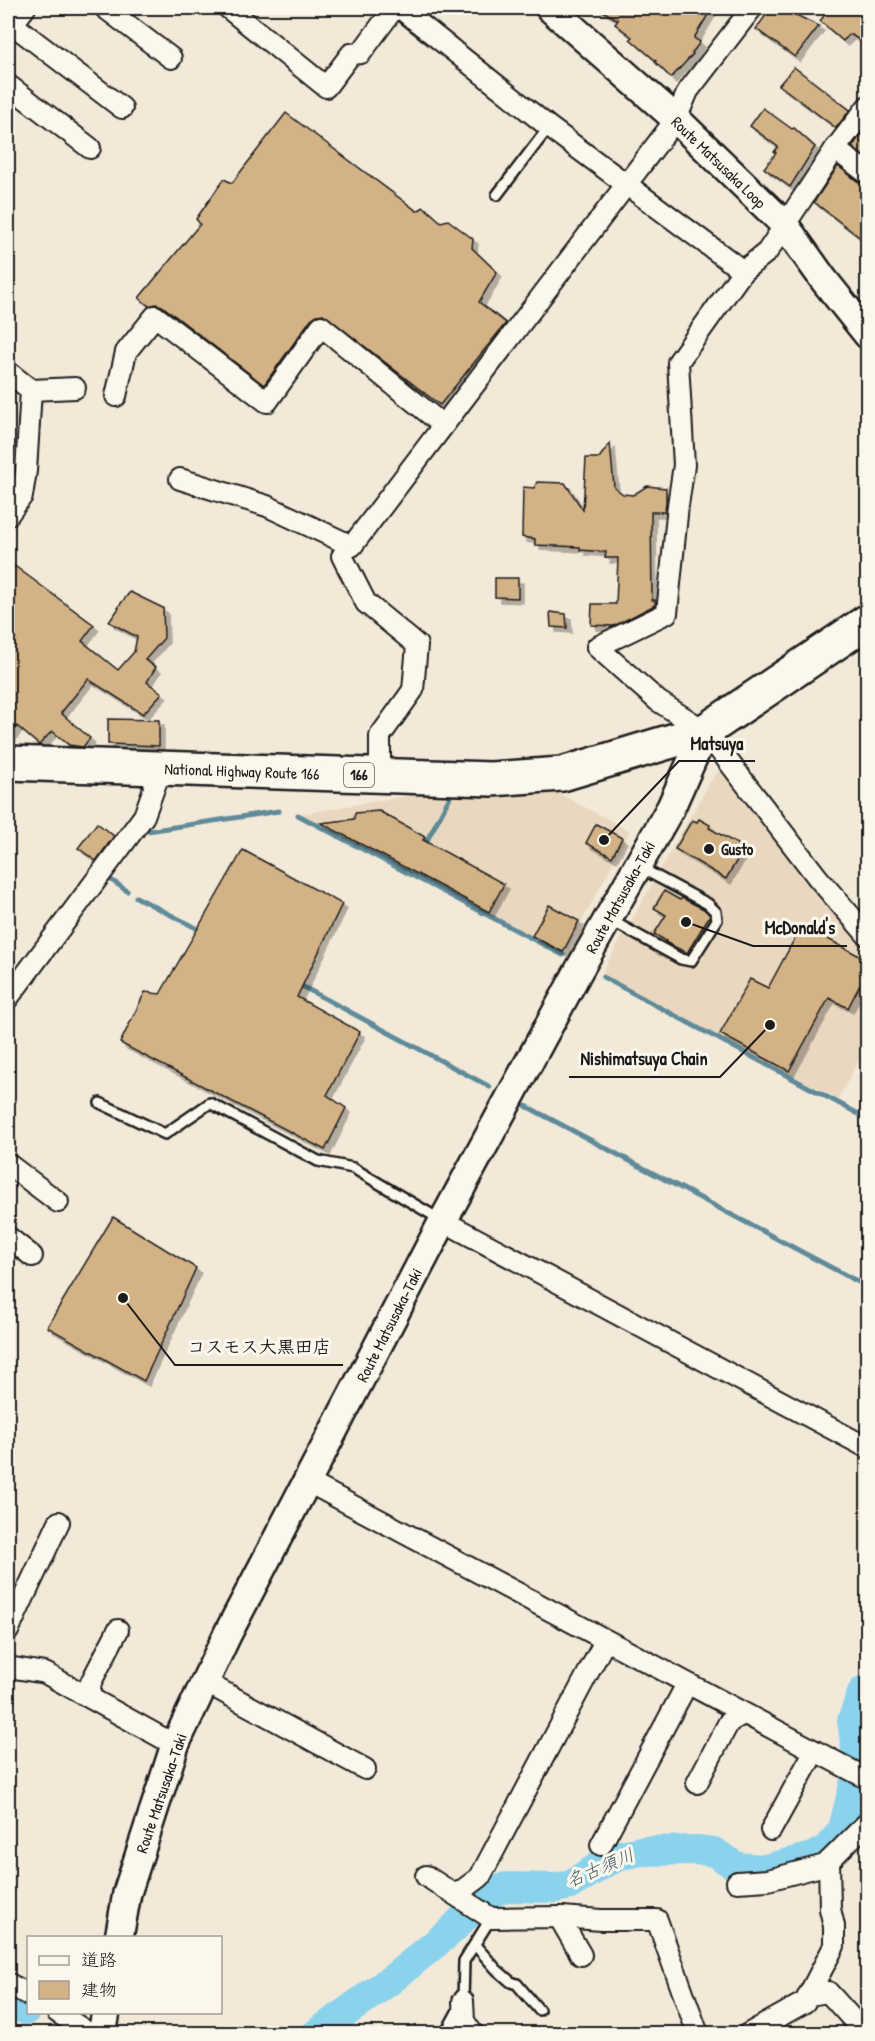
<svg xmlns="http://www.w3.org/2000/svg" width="875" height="2041" viewBox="0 0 875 2041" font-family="'Patrick Hand','Klee One',sans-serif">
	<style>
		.built { fill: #e9d8bf }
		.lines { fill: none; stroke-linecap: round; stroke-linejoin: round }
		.stream { stroke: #5f8a99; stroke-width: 5 }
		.river { stroke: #8bd3ed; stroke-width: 30 }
		.building { fill: #d3b286; stroke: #1c1c1c; stroke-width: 1.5; filter: url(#shadow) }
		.service-casing { stroke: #1c1c1c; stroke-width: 14 }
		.minor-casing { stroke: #1c1c1c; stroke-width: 24 }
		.secondary-casing { stroke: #1c1c1c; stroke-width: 32 }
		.trunk-casing { stroke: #1c1c1c; stroke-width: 38 }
		.service { stroke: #fbf7ec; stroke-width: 9 }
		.minor { stroke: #fbf7ec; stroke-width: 20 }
		.secondary { stroke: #fbf7ec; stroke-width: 27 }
		.trunk { stroke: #fbf7ec; stroke-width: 33 }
		.poi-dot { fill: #1c1c1c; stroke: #fbf7ec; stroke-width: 2 }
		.labels { text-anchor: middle; stroke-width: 6; stroke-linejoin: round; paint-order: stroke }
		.shield { fill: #fbf7ec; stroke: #5f5e5a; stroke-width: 1.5 }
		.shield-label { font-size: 15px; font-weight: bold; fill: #1c1c1c }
		.street-label { font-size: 16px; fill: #1c1c1c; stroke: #fbf7ec }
		.poi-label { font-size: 16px; font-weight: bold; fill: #1c1c1c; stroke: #fbf7ec; text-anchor: start }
		.water-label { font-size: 18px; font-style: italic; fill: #435c65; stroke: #fbf7ec }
		.leader { fill: none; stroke: #1c1c1c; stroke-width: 2 }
		.callout-dot { fill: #1c1c1c; stroke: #fbf7ec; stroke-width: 2 }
		.callout-label { font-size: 18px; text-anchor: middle; font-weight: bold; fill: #1c1c1c; stroke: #fbf7ec; stroke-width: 6; stroke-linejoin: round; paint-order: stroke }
	</style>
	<defs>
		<filter id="shadow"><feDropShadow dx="5" dy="5" stdDeviation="0" flood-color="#0004"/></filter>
	</defs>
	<rect width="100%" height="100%" fill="#f3e9d8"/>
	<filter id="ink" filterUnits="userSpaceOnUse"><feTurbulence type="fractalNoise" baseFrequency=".0167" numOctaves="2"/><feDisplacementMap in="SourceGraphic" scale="12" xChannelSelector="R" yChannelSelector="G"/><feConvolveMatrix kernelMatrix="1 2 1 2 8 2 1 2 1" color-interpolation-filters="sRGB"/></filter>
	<g filter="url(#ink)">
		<g class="built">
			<polygon points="720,769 867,953 867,1045 838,1099 601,974 710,782"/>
			<polygon points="434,791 502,793 554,791 630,831 564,955 301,814"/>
		</g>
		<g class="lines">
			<g class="stream">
				<polyline points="298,815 563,955"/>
				<polyline points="148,831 279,811"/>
				<polyline points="423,848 453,791"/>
				<polyline points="107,877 127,891"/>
				<polyline points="136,897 204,932"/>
				<polyline points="603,977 868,1119"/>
				<polyline points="296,983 490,1087"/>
				<polyline points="526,1106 868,1287"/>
			</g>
			<g class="river">
				<polyline points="8,2001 26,2010"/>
				<polyline points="316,2034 392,1979 452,1930 486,1895 506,1887 556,1888 570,1885 603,1864 621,1855 641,1851 699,1850 714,1852 737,1867 765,1869 812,1857 829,1848 843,1829 855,1781 858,1762 852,1721 863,1691 868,1688"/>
			</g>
		</g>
		<g class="building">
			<polygon points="598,8 712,8 694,38 700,42 692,53 693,54 671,78 655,62 656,61 630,39 632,37 615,24 618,20"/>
			<polygon points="771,8 797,8 792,13 819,26 795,57 756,29"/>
			<polygon points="830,8 867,8 867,45 850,34 843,41 820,21"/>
			<polygon points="794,67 850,110 836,128 779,85"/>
			<polygon points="763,108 792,129 794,128 815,147 790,187 764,168 776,153 774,152 778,147 750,126"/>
			<polygon points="286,113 417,211 424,207 441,222 448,220 473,239 472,248 497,272 479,302 506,323 440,405 323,314 317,315 311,319 264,385 162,306 156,304 149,306 139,298 200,224 196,219 224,179 232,183"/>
			<polygon points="867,126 867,159 852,147"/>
			<polygon points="838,166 861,184 867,186 867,243 814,202"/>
			<polygon points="610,443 614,487 623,494 633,495 647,486 666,488 666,502 665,512 651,512 652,600 655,600 655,605 614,626 591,625 592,604 616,604 618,558 605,558 606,552 580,550 580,547 535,545 535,539 522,537 523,487 534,488 537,482 565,483 583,510 586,458 599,458"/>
			<polygon points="8,561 94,625 82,641 118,670 134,652 137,637 109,622 119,608 118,607 130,592 163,608 164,638 145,660 156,667 147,682 162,693 143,714 88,679 61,713 90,738 83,747 69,745 52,731 39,745 17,726 8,739"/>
			<polygon points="495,578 518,578 518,598 495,597"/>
			<polygon points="550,612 566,614 567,628 551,627"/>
			<polygon points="108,719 159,720 159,746 108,744"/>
			<polygon points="379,811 425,837 423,840 504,884 489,912 321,823 354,819 355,813"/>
			<polygon points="699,819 710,825 709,828 744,848 726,879 675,849 692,820 697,822"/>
			<polygon points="97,823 114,836 96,861 78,848"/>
			<polygon points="596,824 622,838 612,857 586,843"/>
			<polygon points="243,850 342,904 297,997 360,1032 327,1095 346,1108 325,1150 120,1043 145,992 160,994"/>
			<polygon points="664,891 680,900 682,898 704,909 710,915 687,953 665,942 666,941 654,934 666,915 654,908"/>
			<polygon points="549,905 579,921 563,952 532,936"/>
			<polygon points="802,925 867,960 867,971 848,1008 829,998 789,1071 720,1034 750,979 768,988"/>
			<polygon points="113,1217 196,1268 144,1381 47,1327"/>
		</g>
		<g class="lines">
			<defs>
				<g id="service">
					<polyline points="497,195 549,127"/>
					<polyline points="610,920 681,959 691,961 717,920 716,912 708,904 639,867"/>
					<polyline points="100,1103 165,1134 210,1103 318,1161 353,1168 441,1220"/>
					<polyline points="475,1945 497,1970 511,1982 517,1984 539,2010"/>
					<polyline points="445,2034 463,2001 464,1961 491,1918"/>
				</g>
				<g id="minor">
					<polyline points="105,8 171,58"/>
					<polyline points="228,8 326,87 351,54 361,53 394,8"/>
					<polyline points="400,8 549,127 743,271"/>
					<polyline points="12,24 122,108"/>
					<polyline points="8,30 25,8"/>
					<polyline points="8,85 90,148"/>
					<polyline points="868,106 835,149 767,252 743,271 678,362 684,465 678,505 667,613 597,647 658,701 705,731 818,878 868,936"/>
					<polyline points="835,149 868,174"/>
					<polyline points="8,372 31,390 75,388"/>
					<polyline points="116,396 126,352 155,316 267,402 321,326 443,425"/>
					<polyline points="180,479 267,506 352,546 676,119 688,91 752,8"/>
					<polyline points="8,515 22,496 26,471 31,390"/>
					<polyline points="342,556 366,603 417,645 413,690 380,736 380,776"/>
					<polyline points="8,998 144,816 161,769"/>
					<polyline points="8,1164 58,1202"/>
					<polyline points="443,1221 868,1448"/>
					<polyline points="8,1237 32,1256"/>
					<polyline points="308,1482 868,1779"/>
					<polyline points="8,1631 59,1522"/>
					<polyline points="8,1667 45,1673 175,1745"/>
					<polyline points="205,1682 365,1769"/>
					<polyline points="89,1697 91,1682 118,1630"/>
					<polyline points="697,1783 729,1722 743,1714"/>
					<polyline points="771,1830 814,1752"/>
					<polyline points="601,1845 687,1684"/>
					<polyline points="426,1876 491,1918 562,1917 601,1920 657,1920 698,2034"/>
					<polyline points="737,1882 768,1880 825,1865 868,1822"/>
					<polyline points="456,1895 480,1877 605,1641"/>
					<polyline points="562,1917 563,1924 581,1955"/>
					<polyline points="8,1983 28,1995"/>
					<polyline points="809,1995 828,1992 856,2023 868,2026"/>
					<polyline points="463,2001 464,2021 473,2034"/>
					<polyline points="57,2012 90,2034"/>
					<polyline points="748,2034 805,2002 834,1946 834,1926 830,1909 829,1861"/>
				</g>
				<g id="secondary">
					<polyline points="550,8 676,119 784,224 824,280 868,335"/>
					<polyline points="119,1938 127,1893 175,1745 228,1633 443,1221 579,970 671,807 705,731"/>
					<polyline points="102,2034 106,2012"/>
				</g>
				<polyline id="trunk" points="8,763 491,779 562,774 705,731 868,621"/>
			</defs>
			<use href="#service" class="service-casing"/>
			<use href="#minor" class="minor-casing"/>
			<use href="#secondary" class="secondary-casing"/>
			<use href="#trunk" class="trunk-casing"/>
			<use href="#service" class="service"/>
			<use href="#minor" class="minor"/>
			<use href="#secondary" class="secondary"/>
			<use href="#trunk" class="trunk"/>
		</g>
	</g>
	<circle class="poi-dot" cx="709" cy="849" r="6"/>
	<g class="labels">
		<rect class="shield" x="344" y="763" width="30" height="24" rx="4.5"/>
		<g class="shield-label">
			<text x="359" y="780">166</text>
		</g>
		<g class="street-label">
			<text transform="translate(719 162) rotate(44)" y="6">Route Matsusaka Loop</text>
			<text transform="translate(242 771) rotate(2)" y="6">National Highway Route 166</text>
			<text transform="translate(620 897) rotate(-61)" y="6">Route Matsusaka-Taki</text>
			<text transform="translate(389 1325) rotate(-63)" y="6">Route Matsusaka-Taki</text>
			<text transform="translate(161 1793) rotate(-71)" y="6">Route Matsusaka-Taki</text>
		</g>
		<g class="poi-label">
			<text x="721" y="855">Gusto</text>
		</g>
		<g class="water-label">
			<text transform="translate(600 1868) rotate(-23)" y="6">名古須川</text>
		</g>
	</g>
	<path class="leader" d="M604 840L679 761H755M686 922L753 946H847M770 1025L720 1077H569M123 1298L175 1365H343"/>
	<g class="callout-dot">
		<circle cx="604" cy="840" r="6"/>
		<circle cx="686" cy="922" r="6"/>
		<circle cx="770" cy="1025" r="6"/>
		<circle cx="123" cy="1298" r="6"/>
	</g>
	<g class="callout-label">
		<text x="717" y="750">Matsuya</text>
		<text x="800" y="934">McDonald's</text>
		<text x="644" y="1065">Nishimatsuya Chain</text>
		<text x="259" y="1353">コスモス大黒田店</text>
	</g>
	<rect width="875" height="2041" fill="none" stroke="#fbf7ec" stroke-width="30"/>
	<rect x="15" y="15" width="845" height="2011" fill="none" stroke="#1c1c1c" stroke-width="2" filter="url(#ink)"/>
	<rect x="27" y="1936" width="195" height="78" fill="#fbf7ec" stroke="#a29f99" stroke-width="1.5"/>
	<rect x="39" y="1956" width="30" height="9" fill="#fbf7ec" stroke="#a29f99" stroke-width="1.5"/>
	<text x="81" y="1966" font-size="18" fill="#1c1c1c">道路</text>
	<rect x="39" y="1981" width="30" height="18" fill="#d3b286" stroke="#a29f99" stroke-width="1.5"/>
	<text x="81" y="1996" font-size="18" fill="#1c1c1c">建物</text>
</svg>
